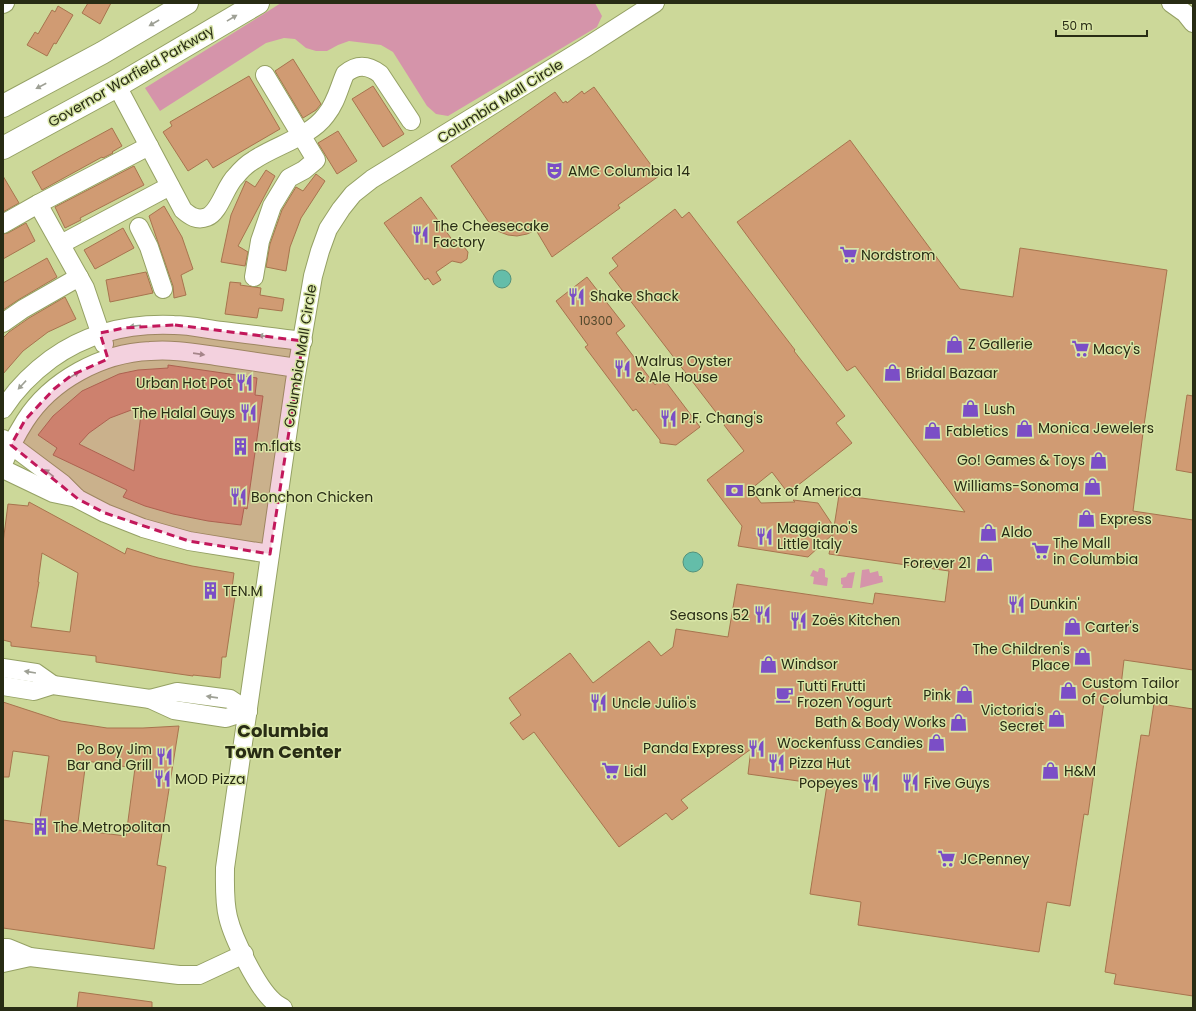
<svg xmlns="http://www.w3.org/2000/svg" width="1196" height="1011" viewBox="0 0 1196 1011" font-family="Poppins,sans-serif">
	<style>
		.green { fill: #d594aa }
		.water { fill: #64bda9; stroke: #52927c }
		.building { fill: #d09b73; stroke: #a7744e; fill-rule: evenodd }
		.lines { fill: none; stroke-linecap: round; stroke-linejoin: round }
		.minor-casing { stroke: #95a164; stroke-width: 20 }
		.major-casing { stroke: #95a164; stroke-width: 24 }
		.minor { stroke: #fff; stroke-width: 18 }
		.major { stroke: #fff; stroke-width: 22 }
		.oneway { fill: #9ea095 }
		.marked { fill: #c2185b; fill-opacity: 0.2; stroke: #c2185b; stroke-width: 3; stroke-dasharray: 8 5; stroke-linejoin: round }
		.labels { text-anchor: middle; stroke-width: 3; stroke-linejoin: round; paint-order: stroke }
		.number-label { font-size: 12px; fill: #52482c }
		.street-label { font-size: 14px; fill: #282c14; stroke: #d8e5a6 }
		.poi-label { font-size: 14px; fill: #282c14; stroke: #d8e5a6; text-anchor: start }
		.district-label { font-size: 18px; font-weight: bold; fill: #282c14; stroke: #d8e5a6 }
	</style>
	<rect width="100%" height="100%" fill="#ccd899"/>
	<g class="green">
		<polygon points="281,3 595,3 602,16 597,27 448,116 436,114 427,106 393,52 381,45 349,41 338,45 327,51 316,51 306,48 295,39 284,38 266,43 160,111 145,88"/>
		<polygon points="819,568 822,568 825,570 825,577 828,578 827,586 813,584 814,577 810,576 813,570 818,572"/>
		<polygon points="869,569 870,573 878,571 879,576 882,576 883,582 860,588 862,570"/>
		<polygon points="855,572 852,588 842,588 843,585 841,584 841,578 846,577 848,573"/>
	</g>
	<g class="water">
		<circle cx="502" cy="279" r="9"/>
		<circle cx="693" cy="562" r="10"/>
	</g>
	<g class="building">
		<polygon points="88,3 111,3 100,24 82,13"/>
		<polygon points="58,6 73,15 56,44 54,43 47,56 27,45 35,32 38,34 52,10 55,12"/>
		<polygon points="293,59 321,104 316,110 303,118 275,71"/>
		<polygon points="249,76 280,129 213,168 207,159 188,171 163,132 172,126 170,122"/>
		<polygon points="373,86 404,134 383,147 352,99"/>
		<polygon points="594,87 659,176 618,205 620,208 552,257 536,230 527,234 517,236 508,235 500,232 492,227 451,166 555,92 563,103 566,101 567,103 582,91 584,94"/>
		<polygon points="112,128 122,146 112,152 113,153 103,158 102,157 42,190 32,172 62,155"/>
		<polygon points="338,131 357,161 337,174 318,143"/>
		<polygon points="850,140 960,289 1013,297 1020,248 1167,270 1144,425 1133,511 1193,520 1193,670 1124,660 1119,703 1104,702 1088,815 1084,814 1070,906 1047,902 1039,952 858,925 861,902 810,894 827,785 748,774 751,749 681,800 688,808 672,820 666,813 619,847 534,732 523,740 510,723 521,715 509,698 570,653 593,683 649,641 661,656 673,647 676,629 728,637 737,584 873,604 875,593 945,602 949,571 829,554 833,534 808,557 738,546 742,526 707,480 744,451 724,425 725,424 609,273 618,266 612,258 675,209 682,218 689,212 795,350 794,351 845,416 836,423 852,443 788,493 772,472 751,489 761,503 795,502 793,500 818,503 834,527 839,495 965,512 855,366 847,371 737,222"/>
		<polygon points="134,166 144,185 80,218 81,220 65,228 55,207"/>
		<polygon points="266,170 275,176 238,246 248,252 245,266 221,262 231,215 246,181 255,187"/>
		<polygon points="316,174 325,181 301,218 290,247 286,271 266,267 270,244 282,210 296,187 303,191"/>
		<polygon points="3,176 19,203 3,212"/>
		<polygon points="421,197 456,245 464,247 468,252 467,259 461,263 452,261 436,272 441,280 433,285 428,278 425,280 384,223"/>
		<polygon points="164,206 182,237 193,269 181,275 186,295 174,298 173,286 149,216"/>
		<polygon points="26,223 35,241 3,259 3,234 8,233"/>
		<polygon points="123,228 134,248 95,269 84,250"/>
		<polygon points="47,258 57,277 18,300 3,310 3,283"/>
		<polygon points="146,272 153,293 110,302 106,280"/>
		<polygon points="587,277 625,326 616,333 655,385 663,378 700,427 676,445 660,443 660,440 636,409 633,411 585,347 588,345 556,301"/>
		<polygon points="230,282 241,283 240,285 261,288 260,295 284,299 282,311 259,308 257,318 225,314"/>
		<polygon points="65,297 76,319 48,332 23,351 3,374 3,338 9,332 29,318"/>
		<path d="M 168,365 L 257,378 L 255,395 L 263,396 L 247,509 L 244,508 L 241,525 L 208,521 L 173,514 L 145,506 L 123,497 L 127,490 L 53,455 L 57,448 L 38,435 L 53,416 L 82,391 L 119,374 L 138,370 L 168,368 ZM 142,406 L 134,471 L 79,444 L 89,433 L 110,418 Z"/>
		<polygon points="1187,395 1193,396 1193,473 1176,470"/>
		<path d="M 29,502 L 125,554 L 127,548 L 158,558 L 192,566 L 234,573 L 231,595 L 235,596 L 226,657 L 222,657 L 220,678 L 193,675 L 193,676 L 96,662 L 96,656 L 11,646 L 11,642 L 3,640 L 3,543 L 8,504 L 28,506 ZM 42,553 L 78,573 L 70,632 L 31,627 L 39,582 L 38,582 Z"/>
		<path d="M 3,702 L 61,721 L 107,728 L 143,728 L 179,726 L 157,865 L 166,867 L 154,949 L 3,928 L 3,820 L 39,825 L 49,756 L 13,751 L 9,777 L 3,777 ZM 86,761 L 135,768 L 126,836 L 77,830 Z"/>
		<polygon points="1154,703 1193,709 1193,996 1114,984 1116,974 1105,972 1141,735 1149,736"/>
		<polygon points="79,992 152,1002 152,1008 77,1008"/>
	</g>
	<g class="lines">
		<defs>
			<g id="minor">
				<polyline points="1171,3 1185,13 1193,23"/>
				<polyline points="3,4 5,3"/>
				<path d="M 117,86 L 183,210 C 190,216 197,221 207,217 C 220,212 225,186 236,176 C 241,170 247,164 254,160 C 276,145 310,137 326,115 C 336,103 339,88 345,74 C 357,64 368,65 380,74 L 411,121"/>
				<polyline points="38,204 85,288 104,344"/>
				<polyline points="3,224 38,204 149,146"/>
				<polyline points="139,227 149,247 163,289"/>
				<polyline points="61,244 170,186"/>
				<polyline points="254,277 260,241 272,206 289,178 304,170 316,160 265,75"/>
				<polyline points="3,323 23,309 79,277"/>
				<path d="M 3,409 C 16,389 32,373 51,359 C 87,333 129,323 174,325 C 190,325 206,329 222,331 C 249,334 276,338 303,341"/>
				<polyline points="3,439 63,484 78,499 105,513 143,528 189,541 270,554"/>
				<path d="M 3,464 C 9,449 16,435 25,421 C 51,380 102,353 150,351 C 172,349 194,353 216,356 C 243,360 270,364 297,368"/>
				<polyline points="3,469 53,493 77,498"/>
				<polyline points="3,668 36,673 53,685"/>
				<polyline points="3,686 34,691 53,685 150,699 174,710 226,718 248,711"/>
				<polyline points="150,699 177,692 230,699 248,711"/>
				<polyline points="3,948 8,948 30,957 179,975 199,975 244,954"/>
				<polyline points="3,963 30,957"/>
				<path d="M 283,1008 C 280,1006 276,1004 273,1001 C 257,987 233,938 228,917 C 224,901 225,884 225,868 L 295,381 L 313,276 L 320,251 L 328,229 L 341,209 L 353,194 L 372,179 L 585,48 L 655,3"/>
			</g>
			<g id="major">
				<polyline points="3,106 102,53 187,3"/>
				<polyline points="3,148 117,86 258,3"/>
			</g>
		</defs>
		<use href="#minor" class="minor-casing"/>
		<use href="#major" class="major-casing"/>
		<use href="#minor" class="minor"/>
		<use href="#major" class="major"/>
	</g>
	<defs><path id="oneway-solid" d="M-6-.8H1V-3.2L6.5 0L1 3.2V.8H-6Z"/></defs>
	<g class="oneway">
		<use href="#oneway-solid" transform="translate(232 18) rotate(-31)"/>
		<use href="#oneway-solid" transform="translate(154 23) rotate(150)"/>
		<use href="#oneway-solid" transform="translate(41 86) rotate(152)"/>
		<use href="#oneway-solid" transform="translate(135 326) rotate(173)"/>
		<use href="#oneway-solid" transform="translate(264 336) rotate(-173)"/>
		<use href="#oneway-solid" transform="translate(199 354) rotate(8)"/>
		<use href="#oneway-solid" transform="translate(74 375) rotate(-32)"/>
		<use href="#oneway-solid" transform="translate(22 385) rotate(133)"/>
		<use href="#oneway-solid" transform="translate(49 473) rotate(-143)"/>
		<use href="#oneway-solid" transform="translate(30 672) rotate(-171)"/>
		<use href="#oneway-solid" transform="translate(212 697) rotate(-172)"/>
	</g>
	<path class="marked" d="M 175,325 L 303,341 L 270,554 L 189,541 L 105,513 L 78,499 L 11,445 L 25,420 L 54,389 L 72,375 L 108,359 L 100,333 L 124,328 Z"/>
	<defs>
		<symbol id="theatre-bare" viewBox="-9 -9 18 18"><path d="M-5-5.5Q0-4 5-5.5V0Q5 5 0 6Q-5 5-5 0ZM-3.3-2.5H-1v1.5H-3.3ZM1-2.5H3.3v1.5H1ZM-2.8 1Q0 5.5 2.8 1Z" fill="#7b4ec6" stroke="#d8e5a6" stroke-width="2.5" paint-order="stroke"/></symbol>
		<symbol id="restaurant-bare" viewBox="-9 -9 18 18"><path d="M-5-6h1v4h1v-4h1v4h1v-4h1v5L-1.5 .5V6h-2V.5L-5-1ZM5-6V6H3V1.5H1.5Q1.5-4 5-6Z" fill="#7b4ec6" stroke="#d8e5a6" stroke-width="2.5" paint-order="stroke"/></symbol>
		<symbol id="supermarket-bare" viewBox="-9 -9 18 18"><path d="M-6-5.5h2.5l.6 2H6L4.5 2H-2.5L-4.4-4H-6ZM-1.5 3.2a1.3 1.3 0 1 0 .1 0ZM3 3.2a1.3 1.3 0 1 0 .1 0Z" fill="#7b4ec6" stroke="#d8e5a6" stroke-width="2.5" paint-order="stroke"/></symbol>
		<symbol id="shop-bare" viewBox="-9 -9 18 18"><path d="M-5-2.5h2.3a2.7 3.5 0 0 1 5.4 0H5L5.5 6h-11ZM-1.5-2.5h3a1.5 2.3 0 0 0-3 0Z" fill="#7b4ec6" stroke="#d8e5a6" stroke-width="2.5" paint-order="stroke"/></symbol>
		<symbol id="building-bare" viewBox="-9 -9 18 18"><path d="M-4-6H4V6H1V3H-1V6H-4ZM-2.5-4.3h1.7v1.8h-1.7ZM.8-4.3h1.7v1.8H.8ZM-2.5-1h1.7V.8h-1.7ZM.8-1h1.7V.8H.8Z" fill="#7b4ec6" stroke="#d8e5a6" stroke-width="2.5" paint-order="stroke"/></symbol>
		<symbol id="bank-bare" viewBox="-9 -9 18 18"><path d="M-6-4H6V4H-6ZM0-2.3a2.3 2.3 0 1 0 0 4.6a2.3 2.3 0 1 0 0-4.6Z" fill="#7b4ec6" stroke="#d8e5a6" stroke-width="2.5" paint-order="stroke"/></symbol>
		<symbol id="cafe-bare" viewBox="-9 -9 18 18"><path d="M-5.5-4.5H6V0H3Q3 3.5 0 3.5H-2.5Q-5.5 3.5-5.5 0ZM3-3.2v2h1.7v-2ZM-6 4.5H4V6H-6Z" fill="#7b4ec6" stroke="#d8e5a6" stroke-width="2.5" paint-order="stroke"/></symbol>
	</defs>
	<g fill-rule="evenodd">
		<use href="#theatre-bare" x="542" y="158" width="25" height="25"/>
		<use href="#restaurant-bare" x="408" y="222" width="25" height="25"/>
		<use href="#supermarket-bare" x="836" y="242" width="25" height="25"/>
		<use href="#restaurant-bare" x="564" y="284" width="25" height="25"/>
		<use href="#shop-bare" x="942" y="332" width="25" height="25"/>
		<use href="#supermarket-bare" x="1068" y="336" width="25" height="25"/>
		<use href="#restaurant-bare" x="610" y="356" width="25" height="25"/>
		<use href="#shop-bare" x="880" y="360" width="25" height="25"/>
		<use href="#restaurant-bare" x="232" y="370" width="25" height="25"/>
		<use href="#shop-bare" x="958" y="396" width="25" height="25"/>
		<use href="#restaurant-bare" x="236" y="400" width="25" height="25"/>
		<use href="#restaurant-bare" x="656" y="406" width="25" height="25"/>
		<use href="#shop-bare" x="1012" y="416" width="25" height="25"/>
		<use href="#shop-bare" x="920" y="418" width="25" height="25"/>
		<use href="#building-bare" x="228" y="434" width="25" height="25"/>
		<use href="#shop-bare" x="1086" y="448" width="25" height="25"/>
		<use href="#shop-bare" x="1080" y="474" width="25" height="25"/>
		<use href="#bank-bare" x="722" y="478" width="25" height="25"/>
		<use href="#restaurant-bare" x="226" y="484" width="25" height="25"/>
		<use href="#shop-bare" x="1074" y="506" width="25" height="25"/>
		<use href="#shop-bare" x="976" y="520" width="25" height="25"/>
		<use href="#restaurant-bare" x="752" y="524" width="25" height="25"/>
		<use href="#supermarket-bare" x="1028" y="538" width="25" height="25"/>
		<use href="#shop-bare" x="972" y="550" width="25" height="25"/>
		<use href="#building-bare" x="198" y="578" width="25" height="25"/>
		<use href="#restaurant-bare" x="1004" y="592" width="25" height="25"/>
		<use href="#restaurant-bare" x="750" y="602" width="25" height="25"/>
		<use href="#restaurant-bare" x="786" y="608" width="25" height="25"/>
		<use href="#shop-bare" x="1060" y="614" width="25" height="25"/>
		<use href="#shop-bare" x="1070" y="644" width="25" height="25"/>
		<use href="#shop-bare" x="756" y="652" width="25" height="25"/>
		<use href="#shop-bare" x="1056" y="678" width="25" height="25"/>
		<use href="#cafe-bare" x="772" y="682" width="25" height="25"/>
		<use href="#shop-bare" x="952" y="682" width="25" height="25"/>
		<use href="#restaurant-bare" x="586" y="690" width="25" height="25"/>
		<use href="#shop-bare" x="1044" y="706" width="25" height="25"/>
		<use href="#shop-bare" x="946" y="710" width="25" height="25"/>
		<use href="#shop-bare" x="924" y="730" width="25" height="25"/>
		<use href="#restaurant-bare" x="744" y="736" width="25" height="25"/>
		<use href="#restaurant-bare" x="152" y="744" width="25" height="25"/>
		<use href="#restaurant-bare" x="764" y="750" width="25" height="25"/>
		<use href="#supermarket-bare" x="598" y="758" width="25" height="25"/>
		<use href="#shop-bare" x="1038" y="758" width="25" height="25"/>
		<use href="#restaurant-bare" x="150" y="766" width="25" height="25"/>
		<use href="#restaurant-bare" x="858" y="770" width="25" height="25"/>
		<use href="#restaurant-bare" x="898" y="770" width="25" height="25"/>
		<use href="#building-bare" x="28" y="814" width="25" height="25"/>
		<use href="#supermarket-bare" x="934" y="846" width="25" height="25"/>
	</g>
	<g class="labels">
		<g class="number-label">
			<text x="596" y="325">10300</text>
		</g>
		<g class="street-label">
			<text transform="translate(131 76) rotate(-30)" y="5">Governor Warfield Parkway</text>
			<text transform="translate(500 101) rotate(-32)" y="5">Columbia Mall Circle</text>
			<text transform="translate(300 356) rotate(-81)" y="5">Columbia Mall Circle</text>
		</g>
		<g class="poi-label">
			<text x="568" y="176">AMC Columbia 14</text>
			<text x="433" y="231">The Cheesecake<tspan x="433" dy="16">Factory</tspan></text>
			<text x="861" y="260">Nordstrom</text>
			<text x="590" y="301">Shake Shack</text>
			<text x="968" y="349">Z Gallerie</text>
			<text x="1093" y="354">Macy's</text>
			<text x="635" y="366">Walrus Oyster<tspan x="635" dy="16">&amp; Ale House</tspan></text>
			<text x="906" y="378">Bridal Bazaar</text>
			<text x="232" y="388" text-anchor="end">Urban Hot Pot</text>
			<text x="984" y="414">Lush</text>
			<text x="235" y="418" text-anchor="end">The Halal Guys</text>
			<text x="681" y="423">P.F. Chang's</text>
			<text x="1038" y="433">Monica Jewelers</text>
			<text x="946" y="436">Fabletics</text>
			<text x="254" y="451">m.flats</text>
			<text x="1085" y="465" text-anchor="end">Go! Games &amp; Toys</text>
			<text x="1079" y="491" text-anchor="end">Williams-Sonoma</text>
			<text x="747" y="496">Bank of America</text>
			<text x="251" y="502">Bonchon Chicken</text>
			<text x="1100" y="524">Express</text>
			<text x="777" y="533">Maggiano's<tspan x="777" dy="16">Little Italy</tspan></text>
			<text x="1001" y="537">Aldo</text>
			<text x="1053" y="548">The Mall<tspan x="1053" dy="16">in Columbia</tspan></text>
			<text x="971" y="568" text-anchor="end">Forever 21</text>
			<text x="223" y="596">TEN.M</text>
			<text x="1030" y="609">Dunkin'</text>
			<text x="749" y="620" text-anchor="end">Seasons 52</text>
			<text x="812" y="625">Zoës Kitchen</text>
			<text x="1085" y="632">Carter's</text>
			<text x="1070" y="654" text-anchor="end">The Children's<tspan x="1070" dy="16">Place</tspan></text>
			<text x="781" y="669">Windsor</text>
			<text x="1082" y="688">Custom Tailor<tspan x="1082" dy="16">of Columbia</tspan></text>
			<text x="797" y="691">Tutti Frutti<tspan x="797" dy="16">Frozen Yogurt</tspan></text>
			<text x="951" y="700" text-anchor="end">Pink</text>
			<text x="612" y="708">Uncle Julio's</text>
			<text x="1044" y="715" text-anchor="end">Victoria's<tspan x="1044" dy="16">Secret</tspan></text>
			<text x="946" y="727" text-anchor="end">Bath &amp; Body Works</text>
			<text x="923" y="748" text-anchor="end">Wockenfuss Candies</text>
			<text x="744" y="753" text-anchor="end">Panda Express</text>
			<text x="152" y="754" text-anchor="end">Po Boy Jim<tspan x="152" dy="16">Bar and Grill</tspan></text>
			<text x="789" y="768">Pizza Hut</text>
			<text x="624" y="776">Lidl</text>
			<text x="1064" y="776">H&amp;M</text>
			<text x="175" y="784">MOD Pizza</text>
			<text x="858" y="788" text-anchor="end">Popeyes</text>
			<text x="924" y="788">Five Guys</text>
			<text x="53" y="832">The Metropolitan</text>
			<text x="960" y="864">JCPenney</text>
		</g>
		<g class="district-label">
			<text x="283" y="737">Columbia<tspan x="283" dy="21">Town Center</tspan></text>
		</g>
	</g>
	<rect width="1196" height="1011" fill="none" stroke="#282c14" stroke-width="8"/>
	<path d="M1056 30v6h91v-6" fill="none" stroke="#282c14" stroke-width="2"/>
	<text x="1062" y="30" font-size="12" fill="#282c14" stroke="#d8e5a6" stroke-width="3" paint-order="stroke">50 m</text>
</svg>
